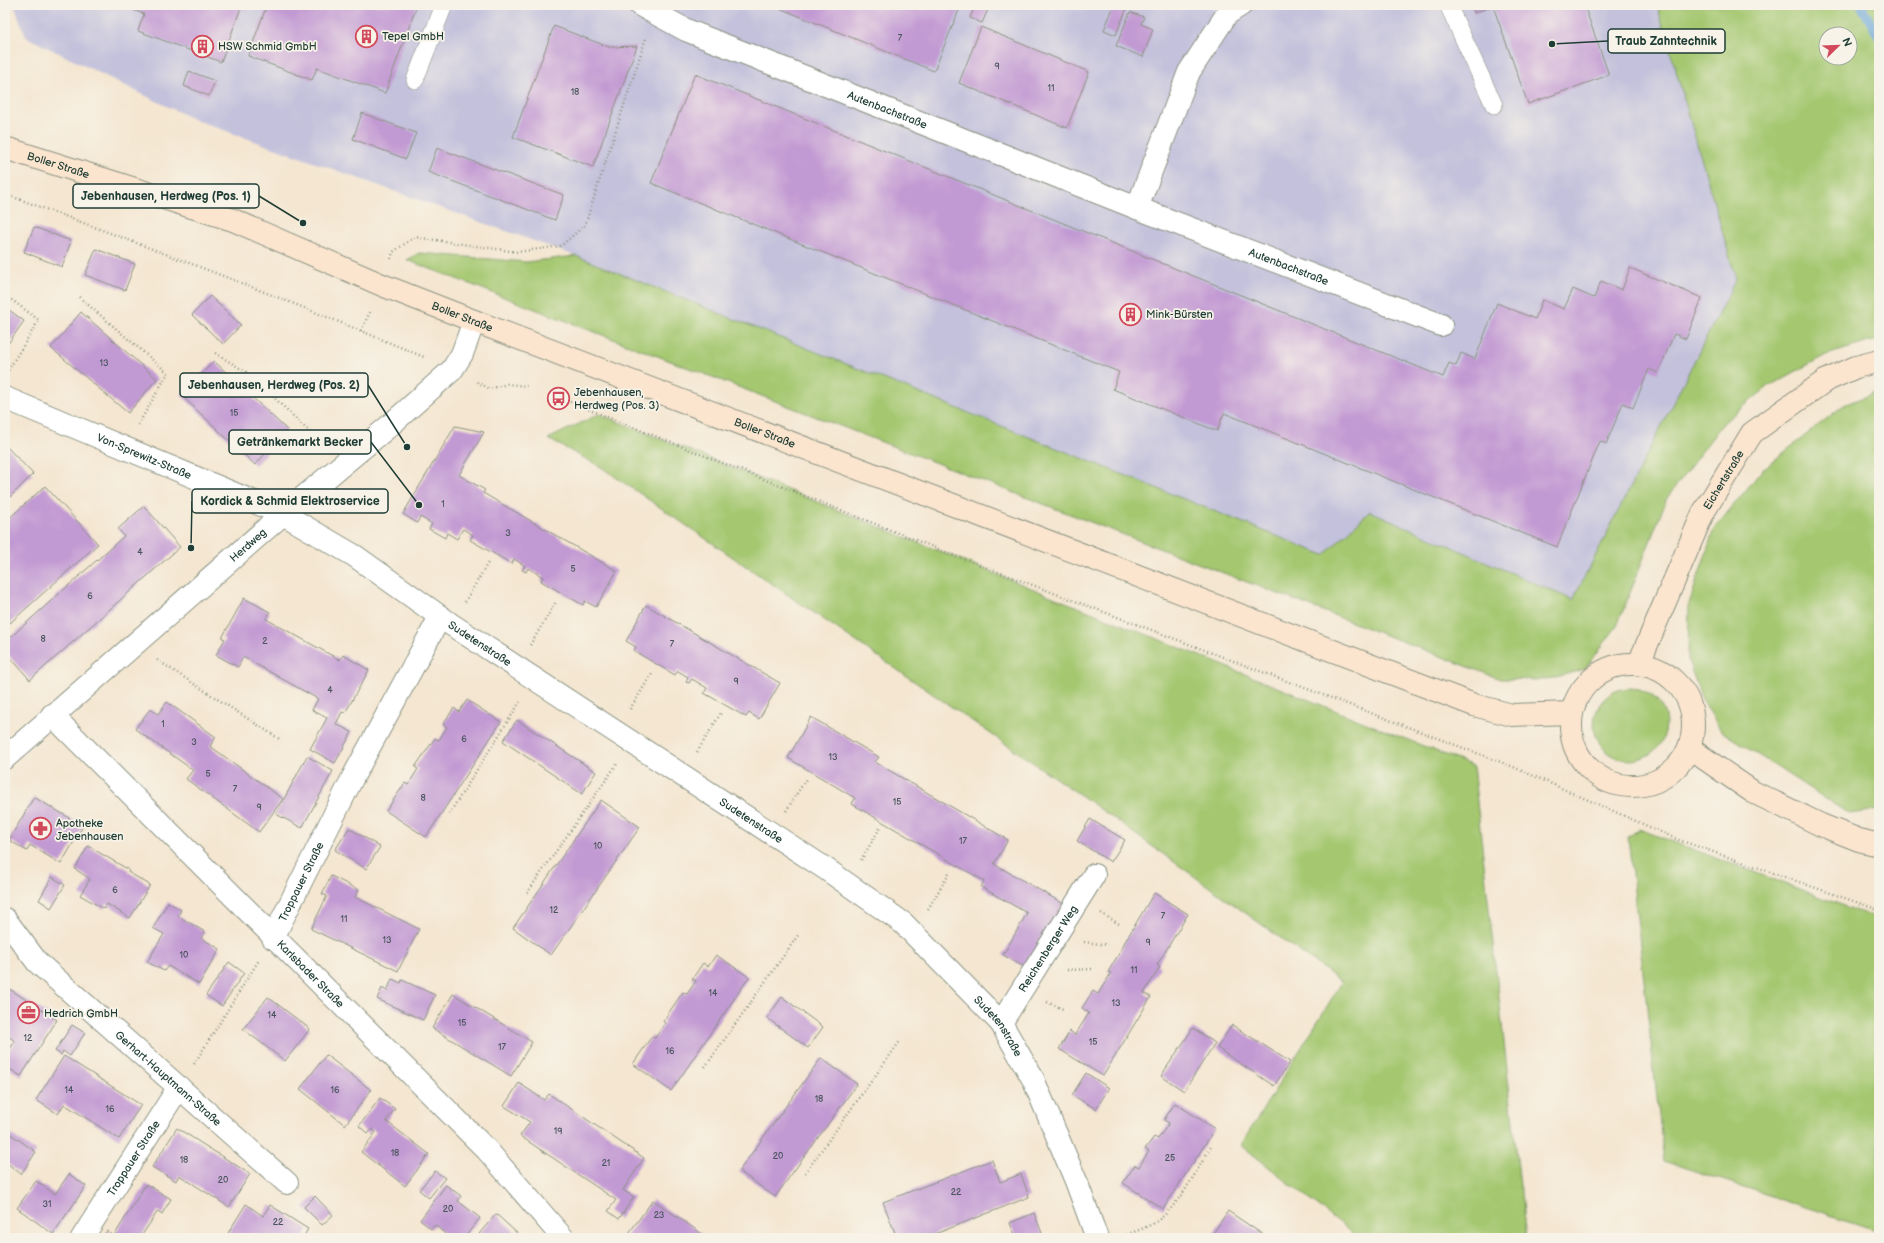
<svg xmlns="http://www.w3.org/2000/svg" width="1884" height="1243" viewBox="0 0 1884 1243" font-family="'Balsamiq Sans',sans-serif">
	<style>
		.industrial { fill: #c3c1db }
		.green { fill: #a4c770; stroke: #628252; fill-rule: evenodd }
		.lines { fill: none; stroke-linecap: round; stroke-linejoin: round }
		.stream { stroke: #66a4d7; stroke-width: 9 }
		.building { fill: #c29ad3 }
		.lane-casing { stroke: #8a9282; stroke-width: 18 }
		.street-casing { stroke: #8a9282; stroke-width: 24 }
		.secondary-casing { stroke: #8a9282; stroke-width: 24 }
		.path { stroke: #8a9282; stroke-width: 2.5; stroke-dasharray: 1 3; stroke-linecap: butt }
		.lane { stroke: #fff; stroke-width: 17 }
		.street { stroke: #fff; stroke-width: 22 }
		.secondary { stroke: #fbe5cf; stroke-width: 22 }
		.labels { text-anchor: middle; stroke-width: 3.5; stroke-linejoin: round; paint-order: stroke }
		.number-label { font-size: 9px; fill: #48545c }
		.poi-label { font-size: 11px; fill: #1f3d34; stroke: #f7f3e8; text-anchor: start }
		.street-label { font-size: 11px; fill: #1f3d34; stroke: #f7f3e8 }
		.leader { fill: none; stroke: #1f3d34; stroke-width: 1.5 }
		.callout-dot { fill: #1f3d34; stroke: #f7f3e8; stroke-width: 1.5 }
		.callout { fill: #f7f3e8; stroke: #1f3d34; stroke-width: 1.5 }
		.callout-label { font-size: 12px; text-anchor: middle; font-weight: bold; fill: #1f3d34 }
	</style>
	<rect width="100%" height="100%" fill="#f7f3e8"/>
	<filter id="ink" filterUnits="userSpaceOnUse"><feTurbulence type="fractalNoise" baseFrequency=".025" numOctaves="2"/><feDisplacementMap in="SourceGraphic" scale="8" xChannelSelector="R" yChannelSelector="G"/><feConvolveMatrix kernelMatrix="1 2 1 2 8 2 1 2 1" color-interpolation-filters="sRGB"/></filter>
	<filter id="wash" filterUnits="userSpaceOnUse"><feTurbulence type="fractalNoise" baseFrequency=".012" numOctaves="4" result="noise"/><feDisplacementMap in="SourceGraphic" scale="16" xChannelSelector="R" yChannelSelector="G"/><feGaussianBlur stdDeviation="0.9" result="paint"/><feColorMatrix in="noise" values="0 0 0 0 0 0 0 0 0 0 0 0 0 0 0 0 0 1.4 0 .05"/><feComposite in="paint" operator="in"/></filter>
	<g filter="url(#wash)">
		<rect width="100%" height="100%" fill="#f4e6d0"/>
		<polygon class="industrial" points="14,5 1657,5 1736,279 1573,600 1370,511 1324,555 1166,503 598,264 193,119 26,37"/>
		<g class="green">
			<path d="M 1657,5 L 1879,5 L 1879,339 L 1826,355 L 1769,386 L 1723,423 L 1667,498 L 1617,626 L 1585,669 L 1545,680 L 1500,679 L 407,260 L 419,253 L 526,262 L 576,256 L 1324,555 L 1370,511 L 1573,600 L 1736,279 ZM 1826,34 L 1850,34 L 1850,58 L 1826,58 Z"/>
			<polygon points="1879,391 1879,810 1849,814 1721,731 1701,697 1688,660 1689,604 1714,529 1763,469 1844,405"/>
			<polygon points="599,414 1473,766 1526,1238 1358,1238 1241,1145 1342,982 1089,801 601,467 548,439"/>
			<circle cx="1630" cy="724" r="36"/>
			<polygon points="1639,829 1879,919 1879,1231 1664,1161 1628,837"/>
		</g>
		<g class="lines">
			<polyline class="stream" points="1861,5 1879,37"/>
		</g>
		<g id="blocks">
			<g class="building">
				<polygon points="120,5 242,5 221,62 138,31 144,14"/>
				<polygon points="267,5 417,5 385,93 317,68 312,80 248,56"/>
				<polygon points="772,5 961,5 934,71"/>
				<polygon points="975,5 990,5 982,23 970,18"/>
				<polygon points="1114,5 1127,8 1116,35 1104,30"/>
				<polygon points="1471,5 1584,5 1609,75 1528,104 1493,6 1474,13"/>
				<polygon points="1130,12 1144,17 1141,24 1153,29 1143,57 1116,46"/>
				<polygon points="554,26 609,47 637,46 593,167 513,137"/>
				<polygon points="981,27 1089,72 1067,128 959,83"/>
				<polygon points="189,71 215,81 209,96 184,86"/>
				<polygon points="695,74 1443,377 1449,363 1456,366 1461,353 1475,359 1497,303 1535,319 1542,300 1564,309 1573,289 1594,298 1601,281 1622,290 1630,268 1702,298 1686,339 1674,334 1658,373 1649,369 1633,408 1623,403 1606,444 1600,441 1557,547 1224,413 1217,431 1113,389 1119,372 651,183"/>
				<polygon points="362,113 416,133 406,159 353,139"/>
				<polygon points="437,148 564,195 555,220 428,172"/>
				<polygon points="34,227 71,241 62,267 24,252"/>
				<polygon points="96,249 135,264 125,290 85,275"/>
				<polygon points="210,296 241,325 223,344 192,315"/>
				<polygon points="5,307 24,321 5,348"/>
				<polygon points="81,312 157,379 128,413 51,348"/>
				<polygon points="214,361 287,430 255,465 181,395"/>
				<polygon points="455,426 484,432 459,475 485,490 483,493 617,571 596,607 585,601 583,605 541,581 543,577 528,568 526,572 522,570 525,566 514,559 512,564 470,540 473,535 463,529 457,539 447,533 445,538 429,529 432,524 420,517 417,523 403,514"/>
				<polygon points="5,445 33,474 5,502"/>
				<polygon points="45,486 98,544 10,623 5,618 5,522"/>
				<polygon points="144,506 180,547 30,680 5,651 5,642 124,536 118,529"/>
				<polygon points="244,598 270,612 266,619 340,660 343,655 369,670 345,713 342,712 336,724 352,732 335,763 310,749 327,718 312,710 318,699 243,657 238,667 216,655 225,639 222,638"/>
				<polygon points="646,605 780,683 759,719 749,713 746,717 704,693 707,688 692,679 689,683 686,682 688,677 678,671 675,675 634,651 636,647 626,641"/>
				<polygon points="467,700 501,722 426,837 386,811 405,783 408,785 418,769 415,767 435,738 439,740 447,727 443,724 454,708 459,712"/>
				<polygon points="167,702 216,737 210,746 283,799 259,832 186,779 193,770 135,729 150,709 158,714"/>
				<polygon points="811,717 879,757 875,762 1008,840 994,864 1064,904 1026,968 1003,955 1027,913 981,887 984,881 852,804 855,798 788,758"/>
				<polygon points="517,720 596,772 582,794 503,741"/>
				<polygon points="307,756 333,771 302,828 276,814"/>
				<polygon points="34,797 83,826 61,864 30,845 27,851 9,840"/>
				<polygon points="601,800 640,827 551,955 513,928"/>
				<polygon points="1090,819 1125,840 1111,862 1077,841"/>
				<polygon points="349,828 380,847 366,869 335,850"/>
				<polygon points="88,846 129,870 128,872 150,885 130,918 107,904 104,909 80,895 90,879 75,869"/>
				<polygon points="331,876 359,890 355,897 419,929 398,971 311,929 327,896 322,894"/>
				<polygon points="52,877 65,885 51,908 39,900"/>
				<polygon points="1154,893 1188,914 1157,965 1160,967 1144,993 1151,997 1103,1076 1059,1049 1070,1031 1075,1035 1089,1013 1082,1008 1093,991 1098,994 1111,973 1108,972 1124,945 1123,945"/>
				<polygon points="168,902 181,910 178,916 205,932 201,938 220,949 199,984 168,966 164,971 147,962 164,934 153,928"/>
				<polygon points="716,955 749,977 671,1091 633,1064 652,1036 655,1038 665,1023 663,1021 683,992 687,994 696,981 692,979 703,963 708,967"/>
				<polygon points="229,962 244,973 222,1006 206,995"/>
				<polygon points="392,979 401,983 402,980 435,995 423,1020 377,999 382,988 387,991"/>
				<polygon points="5,986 57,1020 21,1076 5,1066 5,1057 15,1041 5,1034"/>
				<polygon points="453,994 532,1042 511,1076 432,1028"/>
				<polygon points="268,997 310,1029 285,1061 243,1029"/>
				<polygon points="782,997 823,1027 808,1048 767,1018"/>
				<polygon points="72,1025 85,1033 70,1056 63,1051 61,1055 55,1051"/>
				<polygon points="1232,1025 1290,1062 1274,1086 1217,1048"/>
				<polygon points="1193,1028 1215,1043 1184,1091 1161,1076"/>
				<polygon points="326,1055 371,1090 345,1125 300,1089"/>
				<polygon points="64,1056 141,1105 119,1139 64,1104 58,1114 36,1100"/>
				<polygon points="821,1058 857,1084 775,1197 739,1171"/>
				<polygon points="1086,1073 1109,1088 1096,1109 1072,1095"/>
				<polygon points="519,1083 544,1100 549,1094 644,1158 623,1190 634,1197 619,1219 608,1211 616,1200 520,1136 530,1122 504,1106"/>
				<polygon points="380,1098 395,1109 386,1121 429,1154 405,1186 361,1152 376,1132 372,1129 368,1134 359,1126"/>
				<polygon points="1175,1103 1215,1129 1163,1209 1123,1183 1135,1165 1139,1167 1149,1151 1145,1149 1154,1137 1158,1139 1169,1123 1164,1120"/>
				<polygon points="177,1128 250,1174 229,1207 179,1175 176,1181 152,1167"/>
				<polygon points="5,1130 36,1152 21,1174 8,1164 5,1167"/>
				<polygon points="992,1160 1000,1182 1021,1174 1029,1197 925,1238 897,1238 883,1202"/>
				<polygon points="435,1171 445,1178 429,1198 419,1190"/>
				<polygon points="69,1174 86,1186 53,1234 17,1208 36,1181 55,1194"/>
				<polygon points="146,1184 171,1199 162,1214 158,1211 140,1238 103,1238 107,1231 114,1236"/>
				<polygon points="446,1185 461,1196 458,1201 480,1218 464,1238 448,1238 449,1237 435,1225 431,1229 420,1220"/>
				<polygon points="315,1196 333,1215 322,1225 304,1207"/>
				<polygon points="653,1200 698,1231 707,1238 626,1237"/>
				<polygon points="246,1204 263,1216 270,1205 308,1229 303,1238 235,1238 228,1233"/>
				<polygon points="1228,1211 1268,1238 1210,1238"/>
				<polygon points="1034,1213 1044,1238 1016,1238 1010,1223"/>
				<polygon points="496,1214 519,1235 517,1238 484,1238 479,1234"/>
			</g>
		</g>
	</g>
	<g filter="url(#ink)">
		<use href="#blocks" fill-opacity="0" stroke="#8a9282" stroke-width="1"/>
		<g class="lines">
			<defs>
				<g id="lane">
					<polyline points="1448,5 1494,105"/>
					<polyline points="415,80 444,5"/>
				</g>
				<g id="street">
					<path id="s1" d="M 640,5 L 686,30 L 1137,208 L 1441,325"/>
					<polyline points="1137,208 1189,72 1227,14 1241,5"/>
					<path id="s2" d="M 5,398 L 283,514 L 355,556 L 452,625 L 826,869 L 903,923 L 1001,1023 L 1033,1079 L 1076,1181 L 1097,1238"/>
					<path id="s3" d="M 52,715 L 487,1150 L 563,1238"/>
					<path id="s4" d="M 5,758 L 283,514 L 388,427 L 452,370 L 462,354 L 474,321"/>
					<path id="s5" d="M 5,919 L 37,962 L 287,1183"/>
					<path id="s6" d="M 273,938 L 353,777 L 440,617"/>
					<path id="s7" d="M 1001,1023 L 1094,875"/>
					<path id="s8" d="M 82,1238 L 179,1087"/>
				</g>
				<g id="secondary">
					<path id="s9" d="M 5,148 L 233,220 L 382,285 L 474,321 L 1474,705 L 1512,715 L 1572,713"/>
					<path id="s10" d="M 1639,663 L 1703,513 L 1752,433 L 1825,381 L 1856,367 L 1879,361"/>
					<circle cx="1632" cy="725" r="61"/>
					<polyline points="1689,748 1753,792 1821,825 1859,840 1879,845"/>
				</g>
			</defs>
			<use href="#lane" class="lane-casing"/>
			<use href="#street" class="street-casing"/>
			<use href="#secondary" class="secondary-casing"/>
			<g class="path">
				<path d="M 5,194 C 146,246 287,299 426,358"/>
				<polyline points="391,259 393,252 415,237 517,252 561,246 585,225 646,38"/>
				<polyline points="5,295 39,320 7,372"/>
				<polyline points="79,297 168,373 138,425"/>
				<polyline points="361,331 371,310"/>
				<polyline points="215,353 251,375 323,445"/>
				<polyline points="477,382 490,389 507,384 527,386"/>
				<polyline points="570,402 948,553 1511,766 1679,840 1879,910"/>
				<polyline points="465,602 489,561"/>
				<polyline points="530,645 556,602"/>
				<polyline points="157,660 281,740"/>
				<polyline points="630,709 653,672"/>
				<polyline points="697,752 721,713"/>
				<polyline points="786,811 806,779"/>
				<polyline points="449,814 520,702"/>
				<polyline points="861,860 880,828"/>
				<polyline points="527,893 617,764"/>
				<polyline points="928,909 950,872"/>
				<polyline points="1101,913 1119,924"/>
				<polyline points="1084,942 1108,945"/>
				<polyline points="1067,970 1094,969"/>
				<polyline points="1047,1002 1065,1010"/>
				<polyline points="194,1064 259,960"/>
				<polyline points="705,1067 799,934"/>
				<polyline points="805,1173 901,1040"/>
				<path d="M 1123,1236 C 1133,1232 1143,1229 1152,1224 C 1176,1212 1198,1168 1212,1145"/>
				<polyline points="1200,1238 1204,1232"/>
			</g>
			<use href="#lane" class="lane"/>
			<use href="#street" class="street"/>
			<use href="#secondary" class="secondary"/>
		</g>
	</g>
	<defs>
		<symbol id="building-ring" viewBox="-11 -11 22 22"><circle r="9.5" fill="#f7f3e8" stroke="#d1495b" stroke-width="1.5"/><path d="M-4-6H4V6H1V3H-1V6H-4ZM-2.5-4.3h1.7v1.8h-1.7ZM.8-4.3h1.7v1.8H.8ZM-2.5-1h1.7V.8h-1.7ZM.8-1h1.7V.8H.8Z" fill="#d1495b"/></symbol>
		<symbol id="bus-ring" viewBox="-11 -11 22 22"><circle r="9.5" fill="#f7f3e8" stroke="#d1495b" stroke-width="1.5"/><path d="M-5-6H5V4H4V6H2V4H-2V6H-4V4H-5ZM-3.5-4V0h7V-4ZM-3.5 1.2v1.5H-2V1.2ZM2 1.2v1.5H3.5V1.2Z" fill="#d1495b"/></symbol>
		<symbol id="pharmacy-ring" viewBox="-11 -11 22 22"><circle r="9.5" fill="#f7f3e8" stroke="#d1495b" stroke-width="1.5"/><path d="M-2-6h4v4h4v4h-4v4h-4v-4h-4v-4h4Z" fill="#d1495b"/></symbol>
		<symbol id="office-ring" viewBox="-11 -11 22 22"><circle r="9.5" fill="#f7f3e8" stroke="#d1495b" stroke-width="1.5"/><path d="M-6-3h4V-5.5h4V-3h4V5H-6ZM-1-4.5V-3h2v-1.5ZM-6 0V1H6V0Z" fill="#d1495b"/></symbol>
	</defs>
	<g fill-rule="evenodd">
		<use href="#building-ring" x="354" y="24" width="25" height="25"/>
		<use href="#building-ring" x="190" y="34" width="25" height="25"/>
		<use href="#building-ring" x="1118" y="302" width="25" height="25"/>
		<use href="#bus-ring" x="546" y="386" width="25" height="25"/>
		<use href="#pharmacy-ring" x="28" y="816" width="25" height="25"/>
		<use href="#office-ring" x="16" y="1000" width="25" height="25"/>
	</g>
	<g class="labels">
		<g class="number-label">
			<text x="900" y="41">7</text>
			<text x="997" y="69">9</text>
			<text x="1051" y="91">11</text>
			<text x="575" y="95">18</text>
			<text x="104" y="366">13</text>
			<text x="234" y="416">15</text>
			<text x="443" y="507">1</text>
			<text x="508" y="536">3</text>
			<text x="140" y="555">4</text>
			<text x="573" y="572">5</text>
			<text x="90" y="599">6</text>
			<text x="43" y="642">8</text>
			<text x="265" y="644">2</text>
			<text x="672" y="647">7</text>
			<text x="736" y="684">9</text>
			<text x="330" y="693">4</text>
			<text x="163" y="727">1</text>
			<text x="464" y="742">6</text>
			<text x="194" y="745">3</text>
			<text x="833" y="760">13</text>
			<text x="208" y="777">5</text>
			<text x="235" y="792">7</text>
			<text x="423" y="801">8</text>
			<text x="897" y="805">15</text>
			<text x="259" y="810">9</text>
			<text x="963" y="844">17</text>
			<text x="598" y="849">10</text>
			<text x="115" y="893">6</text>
			<text x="554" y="913">12</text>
			<text x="1163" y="919">7</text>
			<text x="344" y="922">11</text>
			<text x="387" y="943">13</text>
			<text x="1148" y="945">9</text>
			<text x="184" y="958">10</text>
			<text x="1134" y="973">11</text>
			<text x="713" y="996">14</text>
			<text x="1116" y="1006">13</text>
			<text x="272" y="1018">14</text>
			<text x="462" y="1026">15</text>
			<text x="28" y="1041">12</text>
			<text x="1093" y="1045">15</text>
			<text x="502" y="1050">17</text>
			<text x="670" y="1054">16</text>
			<text x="69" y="1093">14</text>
			<text x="335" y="1093">16</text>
			<text x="819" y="1102">18</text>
			<text x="110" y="1112">16</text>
			<text x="558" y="1134">19</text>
			<text x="395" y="1156">18</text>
			<text x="778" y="1159">20</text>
			<text x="1170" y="1161">25</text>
			<text x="184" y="1163">18</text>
			<text x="606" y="1166">21</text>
			<text x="223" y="1183">20</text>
			<text x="956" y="1195">22</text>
			<text x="47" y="1207">31</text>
			<text x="448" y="1212">20</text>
			<text x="659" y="1218">23</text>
			<text x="278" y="1225">22</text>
		</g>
		<g class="poi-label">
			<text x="382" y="40">Tepel GmbH</text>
			<text x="218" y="50">HSW Schmid GmbH</text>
			<text x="1146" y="318">Mink-Bürsten</text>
			<text x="574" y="396">Jebenhausen,<tspan x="574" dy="13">Herdweg (Pos. 3)</tspan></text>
			<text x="56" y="827">Apotheke<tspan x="56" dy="13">Jebenhausen</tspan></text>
			<text x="44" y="1017">Hedrich GmbH</text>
		</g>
		<g class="street-label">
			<text dy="4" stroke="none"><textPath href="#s1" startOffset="269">Autenbachstraße</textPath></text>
			<text dy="4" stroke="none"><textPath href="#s9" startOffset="56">Boller Straße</textPath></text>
			<text dy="4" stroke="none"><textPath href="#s1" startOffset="700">Autenbachstraße</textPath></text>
			<text dy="4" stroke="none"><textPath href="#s9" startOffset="488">Boller Straße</textPath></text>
			<text dy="4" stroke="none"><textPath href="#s9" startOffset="812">Boller Straße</textPath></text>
			<text dy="4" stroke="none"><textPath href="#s2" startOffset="151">Von-Sprewitz-Straße</textPath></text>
			<text dy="4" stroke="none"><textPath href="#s10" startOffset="202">Eichertstraße</textPath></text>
			<text dy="4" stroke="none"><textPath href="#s4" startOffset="323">Herdweg</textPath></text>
			<text dy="4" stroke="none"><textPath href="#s2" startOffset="537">Sudetenstraße</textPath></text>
			<text dy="4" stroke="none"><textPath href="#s2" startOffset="861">Sudetenstraße</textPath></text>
			<text dy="4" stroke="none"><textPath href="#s6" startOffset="63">Troppauer Straße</textPath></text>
			<text dy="4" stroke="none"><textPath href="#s7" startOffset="88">Reichenberger Weg</textPath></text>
			<text dy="4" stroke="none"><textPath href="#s3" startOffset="366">Karlsbader Straße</textPath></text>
			<text dy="4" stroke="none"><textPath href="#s2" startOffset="1185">Sudetenstraße</textPath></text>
			<text dy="4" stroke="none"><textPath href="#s5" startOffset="229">Gerhart-Hauptmann-Straße</textPath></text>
			<text dy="4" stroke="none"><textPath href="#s8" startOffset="95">Troppauer Straße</textPath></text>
		</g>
	</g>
	<path class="leader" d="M1552 44L1608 41M303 223L259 196M407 447L368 385M419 505L371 442M191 548L192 501"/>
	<g class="callout-dot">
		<circle cx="1552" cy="44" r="4"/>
		<circle cx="303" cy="223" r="4"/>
		<circle cx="407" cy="447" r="4"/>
		<circle cx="419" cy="505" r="4"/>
		<circle cx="191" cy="548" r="4"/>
	</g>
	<g class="callout">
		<rect x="1608" y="29" width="117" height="24" rx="4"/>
		<rect x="73" y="184" width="186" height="24" rx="4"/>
		<rect x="180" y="373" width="188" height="24" rx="4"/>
		<rect x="229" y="430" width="142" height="24" rx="4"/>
		<rect x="192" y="489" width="196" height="24" rx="4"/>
	</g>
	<g class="callout-label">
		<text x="1666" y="45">Traub Zahntechnik</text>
		<text x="166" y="200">Jebenhausen, Herdweg (Pos. 1)</text>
		<text x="274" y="389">Jebenhausen, Herdweg (Pos. 2)</text>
		<text x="300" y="446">Getränkemarkt Becker</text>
		<text x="290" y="505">Kordick &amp; Schmid Elektroservice</text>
	</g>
	<rect width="1884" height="1243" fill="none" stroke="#f7f3e8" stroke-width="20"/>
	<g transform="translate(1838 46) rotate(67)"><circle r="19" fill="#f7f3e8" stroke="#a1aaa0"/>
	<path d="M0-3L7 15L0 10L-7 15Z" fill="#d1495b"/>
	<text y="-6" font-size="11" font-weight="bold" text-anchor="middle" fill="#1f3d34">N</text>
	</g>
</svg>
